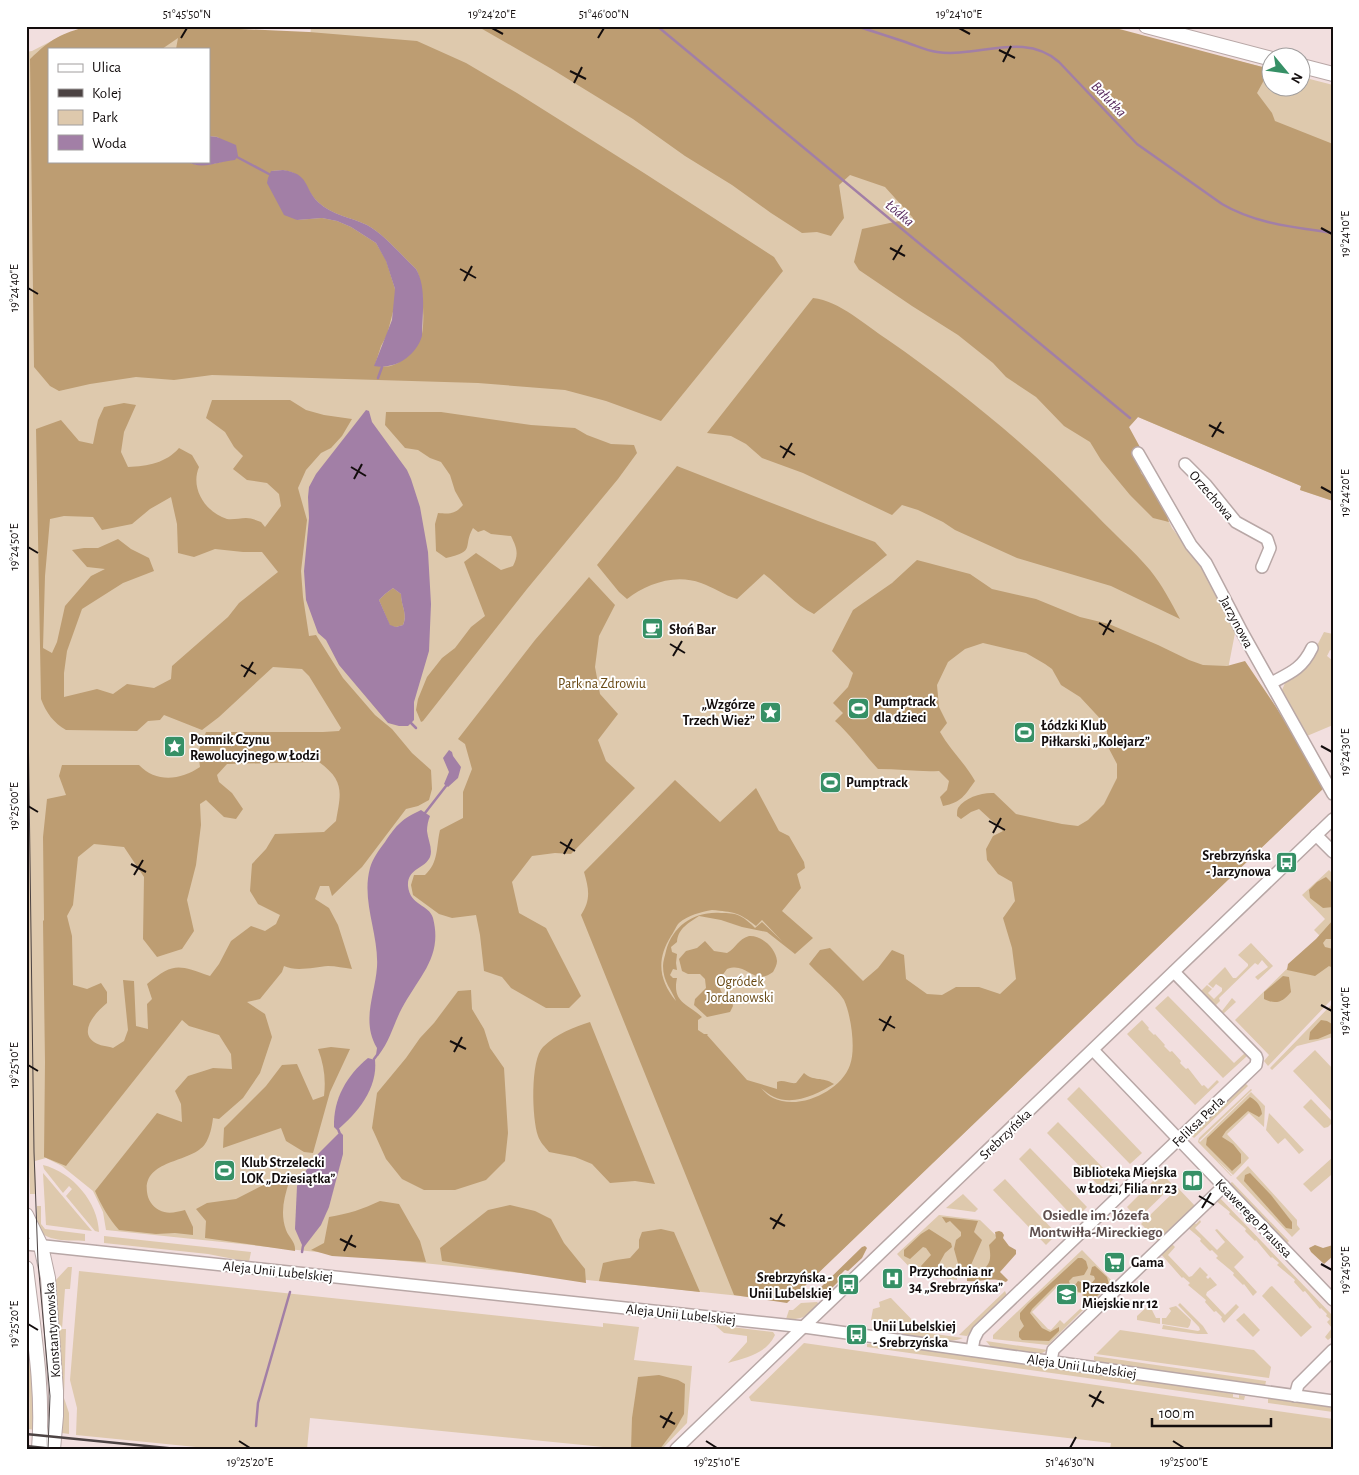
<svg xmlns="http://www.w3.org/2000/svg" width="1359" height="1475" viewBox="0 0 1359 1475" font-family="'Alegreya Sans',sans-serif">
	<style>
		.green { fill: #dec9ad; fill-rule: evenodd }
		.forest { fill: #bd9d72; fill-rule: evenodd }
		.water { fill: #a27fa6; fill-rule: evenodd }
		.lines { fill: none; stroke-linecap: round; stroke-linejoin: round }
		.stream { stroke: #a27fa6; stroke-width: 2.5 }
		.minor-casing { stroke: #b8a7a6; stroke-width: 14 }
		.major-casing { stroke: #b8a7a6; stroke-width: 16 }
		.minor { stroke: #fff; stroke-width: 11 }
		.major { stroke: #fff; stroke-width: 14 }
		.tram { stroke: #4c4343; stroke-width: 1 }
		.rail { stroke: #4c4343; stroke-width: 2.5 }
		.ticks { fill: none; stroke: #130d0d; stroke-width: 2 }
		.labels { text-anchor: middle; stroke-width: 4; stroke-linejoin: round; paint-order: stroke }
		.street-label { font-size: 14px; fill: #130d0d; stroke: #fff }
		.poi-label { font-size: 14px; font-weight: bold; fill: #130d0d; stroke: #fff; text-anchor: start }
		.park-label { font-size: 14px; fill: #684813; stroke: #fff }
		.water-label { font-size: 15px; font-style: italic; fill: #592c5f; stroke: #fff }
		.neighbourhood-label { font-size: 15px; font-weight: bold; fill: #5f504f; stroke: #fff }
		.neatline { fill: none; stroke: #130d0d; stroke-width: 2 }
		.ticks-label { font-size: 12px; text-anchor: middle; fill: #130d0d }
	</style>
	<rect width="100%" height="100%" fill="#f2dfdf"/>
	<g class="green">
		<path d="M 311,26 L 1095,26 L 1271,69 L 1272,88 L 1302,88 L 1302,77 L 1333,85 L 1333,501 L 1300,490 L 1301,486 L 1138,417 L 1122,435 L 1153,487 L 1172,528 L 1200,565 L 1236,628 L 1228,669 L 1306,805 L 789,1301 L 106,1230 L 103,1212 L 93,1191 L 62,1166 L 46,1158 L 35,1161 L 36,1194 L 30,1194 L 29,1163 L 26,1163 L 26,52 L 32,51 L 65,34 L 310,38 ZM 49,49 L 209,49 L 209,161 L 49,161 Z"/>
		<polygon points="1324,632 1333,634 1333,651 1330,650 1327,656 1333,661 1333,725 1307,736 1282,690 1285,683 1305,669"/>
		<polygon points="1329,870 1333,874 1333,998 1268,1066 1264,1061 1269,1055 1235,1020 1320,936 1314,930 1325,919 1302,895"/>
		<polygon points="1251,943 1273,966 1258,980 1255,977 1268,967 1262,960 1258,965 1255,963 1219,998 1220,1001 1216,1005 1222,1011 1232,998 1236,1002 1222,1015 1200,992 1207,985 1212,989 1208,993 1214,999 1222,991 1222,988 1216,984 1213,988 1208,984 1225,967 1233,978 1236,978 1248,966 1248,964 1238,955"/>
		<polygon points="1168,996 1234,1063 1245,1053 1247,1056 1223,1078 1155,1008"/>
		<polygon points="1333,1003 1333,1037 1297,1046 1272,1070 1270,1068"/>
		<polygon points="1142,1020 1149,1028 1148,1029 1154,1035 1155,1034 1165,1045 1164,1046 1170,1052 1172,1051 1181,1061 1180,1063 1186,1069 1188,1068 1202,1086 1204,1085 1208,1089 1217,1080 1219,1082 1195,1105 1127,1034"/>
		<polygon points="1315,1050 1333,1069 1333,1113 1293,1071"/>
		<polygon points="1245,1083 1248,1086 1194,1138 1190,1134"/>
		<polygon points="1079,1087 1142,1153 1130,1164 1067,1099"/>
		<polygon points="1251,1089 1252,1090 1199,1141 1200,1142 1251,1092 1265,1106 1264,1127 1249,1113 1227,1134 1249,1158 1233,1175 1217,1160 1232,1176 1231,1176 1198,1142 1199,1138"/>
		<polygon points="1311,1099 1333,1122 1328,1127 1324,1128 1303,1107"/>
		<polygon points="1269,1113 1304,1150 1299,1154 1285,1138 1278,1144 1266,1130"/>
		<polygon points="1058,1122 1114,1179 1103,1190 1047,1133"/>
		<polygon points="1030,1148 1087,1207 1075,1219 1019,1159"/>
		<polygon points="1333,1157 1333,1175 1331,1175 1311,1192 1303,1184"/>
		<path d="M 43,1165 C 72,1172 98,1202 99,1232 L 95,1231 L 66,1196 L 72,1189 L 69,1186 L 63,1193 L 44,1169 Z"/>
		<polygon points="1248,1166 1297,1220 1297,1225 1300,1229 1292,1237 1236,1178"/>
		<polygon points="43,1173 92,1231 46,1225"/>
		<polygon points="1161,1173 1173,1185 1138,1219 1127,1207"/>
		<polygon points="1005,1179 1057,1234 1046,1245 993,1190"/>
		<polygon points="1232,1182 1289,1241 1286,1244 1229,1184"/>
		<polygon points="1178,1188 1196,1207 1160,1243 1141,1224 1145,1220 1148,1223 1152,1219 1149,1216"/>
		<polygon points="963,1194 978,1209 975,1212 946,1208"/>
		<polygon points="1219,1197 1332,1315 1333,1336 1328,1340 1325,1337 1332,1328 1327,1322 1330,1319 1326,1316 1327,1314 1321,1308 1320,1309 1305,1291 1303,1292 1294,1282 1295,1280 1277,1265 1279,1263 1272,1257 1271,1258 1256,1240 1255,1241 1245,1231 1246,1229 1229,1214 1230,1212 1215,1200"/>
		<path d="M 37,1206 L 41,1206 L 41,1224 L 45,1229 L 85,1234 L 85,1241 C 71,1240 42,1243 38,1226 C 36,1220 37,1212 37,1206 Z"/>
		<polygon points="939,1215 980,1220 1014,1253 975,1279 957,1275 957,1280 917,1275 897,1254"/>
		<polygon points="1200,1220 1201,1222 1195,1228 1217,1250 1225,1242 1215,1230 1217,1229 1244,1257 1234,1267 1257,1292 1253,1296 1244,1284 1243,1285 1233,1275 1234,1273 1216,1258 1218,1256 1212,1250 1210,1251 1200,1241 1201,1239 1187,1227 1193,1222 1196,1224"/>
		<polygon points="104,1236 251,1252 249,1262 208,1254 104,1243"/>
		<polygon points="1171,1243 1175,1247 1168,1255 1189,1277 1192,1276 1200,1267 1208,1275 1206,1277 1208,1279 1210,1277 1217,1285 1207,1292 1206,1295 1225,1315 1236,1304 1239,1307 1224,1323 1221,1319 1222,1317 1216,1311 1214,1312 1205,1302 1206,1300 1188,1285 1190,1283 1183,1277 1182,1278 1160,1253"/>
		<polygon points="1082,1250 1113,1282 1090,1304 1085,1300 1083,1302 1082,1293 1078,1293 1076,1301 1074,1303 1057,1287 1032,1312 1048,1329 1051,1330 1060,1320 1064,1324 1081,1308 1083,1310 1048,1345 993,1339 993,1335"/>
		<polygon points="68,1267 72,1267 70,1289 65,1289 62,1329 66,1329 64,1398 69,1413 69,1434 62,1433 63,1390 54,1282"/>
		<polygon points="79,1271 603,1327 603,1323 639,1327 634,1360 692,1366 687,1423 662,1449 623,1449 310,1418 307,1449 216,1449 76,1435 77,1408 70,1380"/>
		<polygon points="1272,1286 1312,1327 1301,1337 1262,1296 1270,1287"/>
		<polygon points="1005,1291 1007,1296 967,1336 959,1335"/>
		<polygon points="890,1298 891,1298 918,1326 871,1320 873,1309 880,1307 879,1302"/>
		<path d="M 817,1302 L 819,1304 C 808,1316 803,1320 786,1319 L 789,1310 L 793,1310 L 801,1303 Z"/>
		<polygon points="1151,1303 1155,1306 1152,1310 1156,1318 1160,1318 1160,1324 1137,1320 1137,1316"/>
		<polygon points="1180,1303 1203,1326 1208,1334 1198,1334 1162,1329 1163,1325 1198,1331 1200,1330 1199,1327 1178,1305"/>
		<polygon points="1176,1306 1191,1320 1190,1325 1188,1328 1162,1324 1162,1318 1166,1318 1171,1311 1169,1308"/>
		<polygon points="1244,1313 1260,1330 1253,1337 1236,1320"/>
		<path d="M 26,1322 L 35,1386 L 35,1430 L 29,1429 C 31,1393 26,1358 26,1322 Z"/>
		<path d="M 715,1325 L 773,1332 L 775,1335 C 766,1354 747,1357 728,1363 L 747,1342 L 747,1336 L 724,1333 Z"/>
		<path d="M 900,1329 L 963,1338 C 948,1345 913,1338 899,1332 Z"/>
		<polygon points="1120,1330 1254,1350 1271,1367 1269,1378 1096,1354"/>
		<polygon points="986,1341 1048,1350 1040,1354 991,1347"/>
		<polygon points="804,1343 1333,1419 1333,1449 1110,1449 1111,1443 751,1401 749,1397"/>
		<polygon points="882,1343 1221,1390 1221,1392 1233,1394 1233,1397 1239,1398 1239,1395 1245,1396 1244,1400 867,1347 867,1344"/>
		<polygon points="1094,1356 1266,1381 1265,1386 1097,1362 1094,1360"/>
		<polygon points="1268,1397 1333,1406 1333,1412 1268,1403"/>
	</g>
	<g class="forest">
		<path d="M 89,26 L 172,26 L 309,32 L 417,41 L 466,63 L 517,93 L 644,173 L 774,257 L 783,271 L 661,421 L 606,401 L 565,390 L 478,383 L 212,375 L 174,380 L 136,377 L 90,384 L 59,391 L 50,386 L 34,367 L 30,59 C 52,38 60,34 89,26 ZM 178,38 L 176,49 L 209,49 L 209,136 L 218,137 L 229,160 C 216,163 199,169 186,161 L 49,161 L 49,49 L 162,49 ZM 283,170 C 307,174 304,189 318,202 C 332,215 350,217 367,225 C 384,234 402,256 416,269 C 423,281 425,320 422,334 C 421,339 416,344 413,347 C 403,362 393,370 375,365 L 381,346 L 387,335 L 395,304 L 395,289 L 386,260 L 376,243 L 351,227 L 337,221 L 322,218 L 297,220 L 271,171 Z"/>
		<polygon points="477,26 1108,26 1270,69 1257,93 1272,113 1275,121 1333,144 1333,501 1300,490 1301,486 1138,417 1129,427 1141,449 1137,456 1141,473 1159,494 1169,522 1153,518 1130,495 1101,460 1090,442 1064,426 1036,397 1006,377 993,363 958,335 912,306 859,270 854,262 862,229 913,218 885,187 850,175 839,185 844,218 831,236 817,232 802,233 771,213 732,185 685,156 633,119 550,68"/>
		<path d="M 813,298 C 840,301 865,325 888,340 C 963,392 1033,450 1097,516 C 1114,534 1134,551 1150,570 C 1162,585 1171,602 1180,619 L 1111,586 L 1017,558 L 955,530 L 943,522 L 918,510 L 902,505 L 892,515 L 803,473 L 762,458 L 746,444 L 731,436 L 707,433 Z"/>
		<path d="M 212,400 L 290,400 L 306,410 L 324,415 L 352,419 L 342,436 L 331,448 L 321,453 L 306,470 L 298,488 L 307,520 L 301,571 L 303,597 L 309,636 L 316,635 L 343,678 L 375,715 L 392,729 L 412,753 L 431,770 L 432,789 L 429,800 L 418,806 L 406,809 L 362,867 L 332,896 L 329,886 L 320,886 L 315,899 L 329,908 L 338,925 L 352,969 C 344,968 336,966 328,966 C 315,967 296,972 284,966 L 282,972 L 260,999 L 247,1002 L 265,1014 L 272,1037 L 260,1073 L 243,1098 L 219,1119 L 213,1118 C 212,1126 210,1137 205,1144 C 192,1163 143,1159 147,1192 C 148,1200 152,1206 159,1210 C 168,1215 176,1212 185,1210 L 193,1227 L 193,1235 L 175,1233 L 156,1234 L 119,1230 C 109,1219 101,1205 95,1191 L 157,1113 L 182,1122 L 181,1104 L 175,1091 L 188,1076 L 213,1068 L 232,1069 L 231,1054 L 219,1035 L 189,1026 L 182,1020 L 66,1166 L 44,1157 L 45,1062 L 43,921 L 44,920 L 43,837 L 47,799 L 66,795 L 59,776 L 62,765 L 139,765 C 156,783 181,780 200,767 L 198,752 L 206,732 L 323,732 L 339,731 L 341,728 L 309,676 L 302,669 L 273,667 L 219,717 L 202,730 L 164,715 L 160,720 L 148,721 L 137,731 L 66,730 C 54,723 46,713 41,699 L 36,429 L 61,420 L 79,441 L 93,444 L 98,420 L 104,407 L 124,403 L 136,405 L 124,432 L 121,452 L 128,467 C 148,466 166,463 179,448 L 192,455 L 199,467 C 190,488 205,512 227,519 C 233,520 240,518 246,518 C 251,518 256,520 261,522 L 265,527 L 281,506 L 279,494 L 267,483 L 247,480 L 233,469 L 243,456 L 234,447 L 225,432 L 206,418 ZM 171,497 L 177,524 L 178,553 L 194,557 L 215,549 L 243,552 L 262,552 L 278,572 L 239,603 L 228,617 L 172,666 L 171,679 L 154,688 L 127,684 L 113,694 L 97,689 L 64,697 L 64,673 L 67,651 L 82,609 L 123,583 L 154,571 L 149,558 L 131,549 L 118,539 L 98,548 L 84,548 L 72,550 L 87,567 L 105,569 L 91,576 L 65,606 L 57,642 L 52,653 L 43,648 L 45,576 L 50,519 L 64,516 L 93,517 L 102,530 L 132,524 L 150,509 ZM 319,762 C 345,781 341,793 336,821 L 324,832 L 275,834 L 266,849 L 252,864 L 250,891 L 258,904 L 280,915 L 276,924 L 265,931 L 251,926 L 231,941 L 219,964 L 210,976 C 178,965 174,962 147,984 L 152,999 L 147,1004 L 148,1029 L 136,1026 L 134,981 L 123,980 L 128,1030 L 124,1041 L 113,1048 C 108,1046 99,1046 94,1042 C 78,1031 97,1011 107,1003 L 107,992 L 101,983 L 87,989 L 73,985 L 72,936 L 67,916 L 73,905 L 78,857 L 94,844 L 124,847 L 144,877 L 143,939 L 157,957 L 182,949 L 194,931 L 187,900 L 196,865 L 201,825 L 200,804 L 206,800 L 224,817 L 236,819 L 243,809 L 232,793 L 219,782 L 217,775 L 227,764 Z"/>
		<path d="M 386,412 L 441,412 L 531,425 L 575,428 L 587,435 L 611,444 L 634,445 L 637,453 L 618,479 L 527,589 L 423,721 L 421,722 L 416,710 L 418,699 L 427,677 L 442,658 L 455,648 L 471,627 L 485,616 L 464,562 L 476,553 L 501,570 L 513,566 C 519,554 517,548 511,536 L 491,534 L 484,530 L 478,532 L 473,528 C 462,547 477,551 446,558 L 436,551 L 435,524 L 438,513 C 451,514 455,514 463,505 L 455,491 L 450,475 L 441,462 L 430,458 L 418,450 L 405,448 L 385,425 Z"/>
		<path d="M 677,466 L 818,521 L 875,542 L 887,555 L 814,614 C 795,605 781,587 764,574 L 737,599 C 724,595 713,587 701,583 C 675,573 646,584 627,599 L 619,592 L 597,565 Z"/>
		<path d="M 917,560 L 970,574 L 992,589 L 1036,599 L 1080,617 L 1109,624 L 1158,645 L 1189,660 L 1203,665 L 1227,666 L 1245,661 L 1276,707 L 1325,787 L 787,1303 L 734,1295 L 581,915 C 591,900 589,889 584,872 L 675,780 L 720,822 L 756,788 L 779,831 L 789,836 L 804,862 L 805,868 L 797,874 L 801,888 L 782,911 L 813,938 L 795,954 L 767,932 L 742,927 L 721,920 L 699,916 C 689,923 678,928 677,942 L 671,947 L 672,952 L 677,954 L 676,963 L 677,970 L 673,969 L 670,975 L 673,978 L 677,978 C 672,1002 686,1003 702,1017 L 698,1020 L 698,1030 L 704,1034 L 708,1034 L 707,1035 L 747,1080 L 777,1089 L 777,1082 C 783,1079 789,1084 796,1083 L 804,1073 C 814,1082 822,1076 834,1084 C 817,1094 794,1106 774,1097 C 769,1095 765,1091 761,1088 C 764,1091 768,1096 773,1098 C 799,1111 841,1091 850,1065 C 856,1049 851,1015 844,1000 C 839,991 817,973 809,964 L 820,950 L 830,948 L 863,981 L 878,968 L 892,950 L 904,955 L 906,979 L 927,994 L 942,995 L 956,987 L 979,987 L 1000,994 L 1016,979 L 1012,948 L 1003,918 L 1015,901 L 1012,882 L 998,874 L 987,860 L 986,849 L 993,836 L 1003,831 L 979,809 L 971,812 L 961,819 L 957,816 C 957,813 957,810 958,808 C 965,797 983,792 994,793 L 1016,814 L 1062,824 L 1078,826 L 1088,820 L 1104,804 L 1117,778 L 1117,764 L 1107,745 L 1107,726 L 1080,697 L 1061,685 L 1052,669 L 1045,664 L 1026,653 L 983,643 L 965,649 L 948,662 L 937,685 L 939,707 L 947,723 L 940,732 C 950,750 965,763 975,781 C 964,796 962,802 943,806 L 940,797 L 947,790 L 949,781 L 939,771 C 918,772 899,769 878,769 C 863,753 851,735 835,721 L 843,713 L 833,703 L 848,687 L 853,673 L 832,651 L 853,610 L 892,583 ZM 712,910 C 733,912 739,912 756,926 L 762,920 L 782,941 L 762,922 L 755,928 C 751,924 746,919 740,916 C 734,913 728,913 721,913 C 695,911 673,925 666,951 C 665,956 663,961 663,966 C 663,982 672,990 676,1001 C 659,980 656,960 671,936 C 674,932 676,926 679,923 C 688,915 701,912 712,910 Z"/>
		<path d="M 589,577 L 615,605 L 599,636 L 595,667 L 600,694 L 618,714 L 598,740 L 606,761 L 635,788 L 571,854 L 555,853 L 532,856 L 512,882 L 519,913 L 546,928 L 581,996 L 569,1008 L 546,1008 L 511,988 L 502,977 L 484,971 L 480,935 L 476,915 L 452,918 L 439,914 L 413,895 L 411,885 L 414,875 L 425,875 C 439,862 436,847 440,830 L 463,818 L 463,792 L 472,769 L 465,744 L 458,739 L 535,640 Z"/>
		<path d="M 393,588 L 401,594 C 401,606 408,614 403,625 L 396,627 L 390,626 L 379,600 L 385,594 Z"/>
		<polygon points="1326,877 1333,884 1333,907 1323,908 1310,898 1309,890 1317,882"/>
		<polygon points="1333,920 1333,939 1326,939 1323,943 1325,947 1333,949 1333,968 1329,966 1315,976 1287,970 1288,964 1316,939"/>
		<path d="M 749,936 C 761,935 776,948 777,961 C 777,965 775,968 773,972 C 753,987 748,961 727,969 C 716,983 717,992 732,1002 L 733,1006 L 730,1012 L 707,1017 L 694,1005 L 695,999 L 706,988 L 705,979 L 700,974 L 688,974 L 682,971 L 679,959 L 686,951 L 697,948 L 705,941 L 714,951 L 727,953 C 736,948 738,939 749,936 Z"/>
		<path d="M 1283,976 L 1289,977 L 1291,992 C 1283,1002 1276,1005 1264,999 L 1264,992 Z"/>
		<polygon points="471,990 472,1009 484,1029 490,1048 504,1068 508,1133 505,1161 486,1180 455,1190 424,1190 402,1179 386,1159 372,1128 377,1093 406,1058 420,1038 434,1023 458,991"/>
		<polygon points="1321,1020 1327,1021 1332,1024 1332,1033 1318,1039 1309,1040 1310,1032"/>
		<path d="M 590,1022 L 655,1184 L 635,1181 L 610,1183 L 592,1164 L 575,1157 L 549,1152 C 545,1147 540,1142 538,1136 C 532,1119 530,1060 543,1047 C 556,1034 574,1027 590,1022 Z"/>
		<path d="M 331,1047 L 350,1049 L 330,1092 L 313,1153 L 304,1152 L 286,1141 L 281,1128 L 223,1148 L 224,1128 L 266,1086 L 282,1065 L 297,1064 L 313,1100 L 324,1096 C 326,1079 324,1065 318,1049 Z"/>
		<path d="M 1250,1097 C 1257,1101 1261,1106 1262,1114 L 1259,1117 L 1248,1111 L 1226,1131 L 1222,1137 L 1233,1144 L 1241,1154 L 1241,1163 L 1232,1171 L 1206,1145 L 1207,1138 Z"/>
		<polygon points="1250,1173 1271,1195 1292,1222 1292,1229 1286,1228 1244,1181 1245,1175"/>
		<path d="M 271,1181 L 289,1182 C 284,1198 280,1213 286,1230 C 289,1238 296,1242 295,1251 L 205,1238 L 206,1221 L 196,1209 L 207,1203 L 236,1199 Z"/>
		<path d="M 380,1201 L 399,1204 L 420,1241 L 426,1262 L 332,1256 L 311,1250 L 324,1243 L 329,1217 C 348,1214 363,1209 380,1201 Z"/>
		<polygon points="510,1205 535,1211 551,1219 564,1243 585,1269 586,1283 442,1261 440,1248 488,1210"/>
		<polygon points="942,1217 978,1221 974,1232 982,1240 967,1274 962,1275 957,1272 959,1267 954,1249 956,1240 961,1236 961,1232 950,1221 946,1223"/>
		<polygon points="661,1229 674,1232 700,1292 599,1281 603,1263 616,1260 630,1258 639,1248 639,1240 642,1232"/>
		<polygon points="929,1229 951,1243 952,1247 945,1253 939,1264 944,1271 923,1269 921,1266 931,1255 926,1248 923,1247 910,1259 904,1256 904,1250 921,1234"/>
		<path d="M 999,1231 L 1002,1232 L 1004,1235 L 1003,1238 L 1009,1246 L 1016,1250 L 1016,1254 L 1000,1272 L 1008,1280 L 1006,1282 C 989,1276 980,1283 967,1281 L 967,1276 L 970,1272 L 975,1274 C 990,1267 992,1261 989,1245 L 996,1238 L 995,1232 Z"/>
		<polygon points="1315,1245 1323,1248 1333,1245 1333,1256 1324,1264 1311,1252 1309,1248"/>
		<polygon points="865,1246 867,1248 862,1258 848,1271 845,1270 837,1278 838,1282 821,1299 816,1296 816,1292 821,1287 862,1247"/>
		<polygon points="1078,1258 1082,1258 1086,1261 1088,1268 1084,1275 1073,1277 1069,1281 1072,1291 1071,1296 1057,1284 1032,1309 1030,1313 1042,1328 1050,1332 1059,1327 1059,1331 1049,1341 1022,1340 1019,1337 1019,1332 1024,1326 1020,1319 1020,1313 1028,1304"/>
		<polygon points="1095,1266 1107,1277 1109,1284 1091,1302 1084,1298 1083,1293 1075,1291 1073,1288 1078,1281 1090,1285 1095,1279 1094,1276 1090,1275 1092,1267"/>
		<polygon points="659,1375 678,1380 685,1384 684,1414 676,1428 660,1449 631,1449 632,1418 638,1377"/>
	</g>
	<g class="water">
		<path d="M 209,136 L 217,137 L 236,145 L 238,156 L 235,160 C 219,161 202,171 186,161 L 209,161 Z"/>
		<path d="M 283,170 C 310,174 303,187 318,202 C 332,215 350,217 367,225 C 384,234 402,256 416,269 C 427,288 422,315 422,336 C 416,356 395,370 374,366 L 392,320 L 395,289 L 386,261 L 376,243 L 351,227 L 337,221 L 322,218 L 297,220 L 284,215 L 267,183 L 268,178 L 271,171 Z"/>
		<path d="M 366,410 L 369,411 L 372,422 L 407,470 L 411,479 L 420,507 L 428,552 L 431,604 L 429,651 L 414,702 L 414,720 L 408,726 L 399,726 L 388,723 L 339,665 L 326,640 L 318,633 L 306,600 L 304,571 L 309,518 L 308,497 L 309,487 L 316,474 ZM 393,588 L 401,594 C 401,606 408,614 403,625 L 396,627 L 390,625 L 379,600 L 385,594 Z"/>
		<polygon points="449,750 452,752 453,756 461,767 458,778 448,787 444,784 449,772 443,758"/>
		<path d="M 421,810 L 430,816 C 428,821 427,826 427,831 C 428,840 433,849 430,857 C 425,869 407,868 408,886 C 410,906 429,904 433,918 C 443,957 419,976 402,1008 C 393,1025 391,1039 378,1056 L 376,1055 L 377,1048 C 361,1021 375,995 377,967 C 379,934 361,901 370,868 C 373,858 379,850 385,842 C 397,824 402,819 421,810 Z"/>
		<path d="M 368,1058 L 375,1060 C 378,1088 357,1114 337,1130 L 334,1127 C 333,1099 347,1075 368,1058 Z"/>
		<polygon points="341,1133 343,1135 343,1154 329,1207 321,1225 304,1247 302,1245 295,1229 297,1186 313,1159 338,1134"/>
	</g>
	<g class="lines">
		<g class="stream">
			<polyline points="657,26 1130,418"/>
			<path d="M 857,26 C 874,32 891,37 908,43 C 917,46 927,51 937,52 C 978,58 1024,31 1059,62 L 1137,144 L 1222,204 C 1256,224 1294,227 1333,233"/>
			<polyline points="237,157 269,174"/>
			<polyline points="378,378 382,367"/>
			<polyline points="411,723 416,728"/>
			<polyline points="425,813 446,786"/>
			<polyline points="374,1059 377,1055"/>
			<polyline points="338,1129 340,1134"/>
			<polyline points="302,1252 303,1246"/>
			<polyline points="256,1426 258,1403 290,1292"/>
		</g>
		<defs>
			<g id="minor">
				<polyline points="1138,453 1191,545 1206,563 1242,632 1333,794"/>
				<polyline points="1185,464 1206,485 1236,522 1267,539 1270,548 1262,567"/>
				<path d="M 1271,683 C 1290,673 1302,669 1312,648"/>
				<polyline points="1316,835 1333,852"/>
				<polyline points="1093,1050 1333,1300"/>
				<polyline points="26,1244 804,1327 1333,1401"/>
				<polyline points="972,1350 974,1339 978,1331 1256,1065 1257,1059 1256,1056 1174,972"/>
				<polyline points="1051,1361 1053,1350 1224,1186"/>
				<polyline points="1295,1396 1298,1385 1333,1350"/>
				<polyline points="676,1449 1333,819"/>
			</g>
			<g id="major">
				<polyline points="1146,26 1272,59"/>
				<polyline points="1302,66 1333,74"/>
				<polyline points="26,1215 41,1246 48,1278 56,1391 56,1416 53,1449"/>
				<path d="M 26,1268 C 33,1328 44,1389 39,1449"/>
			</g>
		</defs>
		<use href="#minor" class="minor-casing"/>
		<use href="#major" class="major-casing"/>
		<use href="#minor" class="minor"/>
		<use href="#major" class="major"/>
		<polyline class="tram" points="26,568 34,1152 38,1262 50,1396 48,1449"/>
		<g class="rail">
			<polyline points="26,1434 177,1449"/>
			<polyline points="26,1446 54,1449"/>
		</g>
	</g>
	<path class="ticks" d="M 492,28 L 503,34M 959,28 L 970,34M 181,38 L 187,28M 598,38 L 604,28M 999,50 L 1015,58M 1003,62 L 1011,46M 570,71 L 586,79M 574,83 L 582,67M 1321,228 L 1332,234M 890,248 L 905,256M 893,260 L 902,245M 460,269 L 476,278M 464,281 L 472,266M 28,288 L 38,294M 1209,425 L 1224,433M 1212,437 L 1221,422M 780,446 L 795,455M 783,458 L 792,443M 351,467 L 366,476M 354,479 L 362,464M 1321,487 L 1332,493M 28,547 L 38,553M 1099,623 L 1114,632M 1103,635 L 1111,620M 670,644 L 685,653M 673,656 L 682,641M 241,665 L 256,674M 244,677 L 253,662M 1321,746 L 1332,752M 28,806 L 38,812M 989,821 L 1005,830M 993,833 L 1001,818M 560,842 L 575,851M 564,854 L 572,839M 131,864 L 146,872M 134,875 L 143,860M 1321,1005 L 1332,1011M 879,1019 L 895,1028M 883,1031 L 891,1016M 450,1041 L 466,1049M 454,1052 L 462,1037M 28,1065 L 38,1071M 1199,1196 L 1214,1205M 1202,1208 L 1211,1193M 770,1218 L 785,1226M 773,1229 L 782,1214M 340,1239 L 356,1247M 344,1251 L 352,1235M 1321,1264 L 1332,1270M 28,1324 L 38,1330M 1089,1395 L 1104,1403M 1092,1407 L 1101,1391M 660,1416 L 675,1424M 663,1428 L 672,1412M 239,1441 L 250,1448M 706,1441 L 717,1448M 1173,1441 L 1184,1448M 1070,1448 L 1076,1437"/>
	<defs>
		<symbol id="cafe-square" viewBox="-11 -11 22 22"><rect x="-9" y="-9" width="18" height="18" rx="4" fill="#369066" stroke="#fff"/><path d="M-5.5-4.5H6V0H3Q3 3.5 0 3.5H-2.5Q-5.5 3.5-5.5 0ZM3-3.2v2h1.7v-2ZM-6 4.5H4V6H-6Z" fill="#fff"/></symbol>
		<symbol id="stadium-square" viewBox="-11 -11 22 22"><rect x="-9" y="-9" width="18" height="18" rx="4" fill="#369066" stroke="#fff"/><path d="M0-5a6.5 5 0 1 0 0 10a6.5 5 0 1 0 0-10ZM-3.5-1.8h7v3.6h-7Z" fill="#fff"/></symbol>
		<symbol id="sight-square" viewBox="-11 -11 22 22"><rect x="-9" y="-9" width="18" height="18" rx="4" fill="#369066" stroke="#fff"/><path d="M0-6L1.8-2.2L6-1.7L2.9 1.2L3.7 5.4L0 3.3L-3.7 5.4L-2.9 1.2L-6-1.7L-1.8-2.2Z" fill="#fff"/></symbol>
		<symbol id="bus-square" viewBox="-11 -11 22 22"><rect x="-9" y="-9" width="18" height="18" rx="4" fill="#369066" stroke="#fff"/><path d="M-5-6H5V4H4V6H2V4H-2V6H-4V4H-5ZM-3.5-4V0h7V-4ZM-3.5 1.2v1.5H-2V1.2ZM2 1.2v1.5H3.5V1.2Z" fill="#fff"/></symbol>
		<symbol id="library-square" viewBox="-11 -11 22 22"><rect x="-9" y="-9" width="18" height="18" rx="4" fill="#369066" stroke="#fff"/><path d="M-6-4Q-3-5.5-.7-3.5V5Q-3 3-6 4ZM6-4Q3-5.5 .7-3.5V5Q3 3 6 4Z" fill="#fff"/></symbol>
		<symbol id="supermarket-square" viewBox="-11 -11 22 22"><rect x="-9" y="-9" width="18" height="18" rx="4" fill="#369066" stroke="#fff"/><path d="M-6-5.5h2.5l.6 2H6L4.5 2H-2.5L-4.4-4H-6ZM-1.5 3.2a1.3 1.3 0 1 0 .1 0ZM3 3.2a1.3 1.3 0 1 0 .1 0Z" fill="#fff"/></symbol>
		<symbol id="hospital-square" viewBox="-11 -11 22 22"><rect x="-9" y="-9" width="18" height="18" rx="4" fill="#369066" stroke="#fff"/><path d="M-5-5h3v3.5h4V-5h3V5h-3V1.5h-4V5h-3Z" fill="#fff"/></symbol>
		<symbol id="school-square" viewBox="-11 -11 22 22"><rect x="-9" y="-9" width="18" height="18" rx="4" fill="#369066" stroke="#fff"/><path d="M0-5L7-2L0 1L-7-2ZM-4 1L0 2.5L4 1V4Q0 6-4 4Z" fill="#fff"/></symbol>
	</defs>
	<g fill-rule="evenodd">
		<use href="#cafe-square" x="640" y="616" width="25" height="25"/>
		<use href="#stadium-square" x="846" y="696" width="25" height="25"/>
		<use href="#sight-square" x="758" y="700" width="25" height="25"/>
		<use href="#stadium-square" x="1012" y="720" width="25" height="25"/>
		<use href="#sight-square" x="162" y="734" width="25" height="25"/>
		<use href="#stadium-square" x="818" y="770" width="25" height="25"/>
		<use href="#bus-square" x="1274" y="850" width="25" height="25"/>
		<use href="#stadium-square" x="212" y="1158" width="25" height="25"/>
		<use href="#library-square" x="1180" y="1168" width="25" height="25"/>
		<use href="#supermarket-square" x="1102" y="1250" width="25" height="25"/>
		<use href="#hospital-square" x="880" y="1266" width="25" height="25"/>
		<use href="#bus-square" x="836" y="1272" width="25" height="25"/>
		<use href="#school-square" x="1054" y="1282" width="25" height="25"/>
		<use href="#bus-square" x="844" y="1322" width="25" height="25"/>
	</g>
	<g class="labels">
		<g class="street-label">
			<text transform="translate(1212 495) rotate(49)" y="5">Orzechowa</text>
			<text transform="translate(1237 622) rotate(62)" y="5">Jarzynowa</text>
			<text transform="translate(1198 1121) rotate(-44)" y="5">Feliksa Perla</text>
			<text transform="translate(1005 1134) rotate(-44)" y="5">Srebrzyńska</text>
			<text transform="translate(1254 1218) rotate(46)" y="5">Ksawerego Praussa</text>
			<text transform="translate(278 1271) rotate(6)" y="5">Aleja Unii Lubelskiej</text>
			<text transform="translate(681 1314) rotate(6)" y="5">Aleja Unii Lubelskiej</text>
			<text transform="translate(52 1330) rotate(-94)" y="5">Konstantynowska</text>
			<text transform="translate(1082 1366) rotate(8)" y="5">Aleja Unii Lubelskiej</text>
		</g>
		<g class="poi-label">
			<text x="669" y="634">Słoń Bar</text>
			<text x="874" y="706">Pumptrack<tspan x="874" dy="16">dla dzieci</tspan></text>
			<text x="755" y="709" text-anchor="end">„Wzgórze<tspan x="755" dy="16">Trzech Wież”</tspan></text>
			<text x="1041" y="730">Łódzki Klub<tspan x="1041" dy="16">Piłkarski „Kolejarz”</tspan></text>
			<text x="190" y="744">Pomnik Czynu<tspan x="190" dy="16">Rewolucyjnego w Łodzi</tspan></text>
			<text x="846" y="787">Pumptrack</text>
			<text x="1271" y="860" text-anchor="end">Srebrzyńska<tspan x="1271" dy="16">- Jarzynowa</tspan></text>
			<text x="241" y="1167">Klub Strzelecki<tspan x="241" dy="16">LOK „Dziesiątka”</tspan></text>
			<text x="1177" y="1177" text-anchor="end">Biblioteka Miejska<tspan x="1177" dy="16">w Łodzi, Filia nr 23</tspan></text>
			<text x="1131" y="1267">Gama</text>
			<text x="909" y="1276">Przychodnia nr<tspan x="909" dy="16">34 „Srebrzyńska”</tspan></text>
			<text x="832" y="1282" text-anchor="end">Srebrzyńska -<tspan x="832" dy="16">Unii Lubelskiej</tspan></text>
			<text x="1082" y="1292">Przedszkole<tspan x="1082" dy="16">Miejskie nr 12</tspan></text>
			<text x="873" y="1331">Unii Lubelskiej<tspan x="873" dy="16">- Srebrzyńska</tspan></text>
		</g>
		<g class="park-label">
			<text x="602" y="688">Park na Zdrowiu</text>
			<text x="740" y="986">Ogródek<tspan x="740" dy="16">Jordanowski</tspan></text>
		</g>
		<g class="water-label">
			<text transform="translate(1109 99) rotate(46)" y="5">Bałutka</text>
			<text transform="translate(900 213) rotate(40)" y="5">Łódka</text>
		</g>
		<g class="neighbourhood-label">
			<text x="1096" y="1220">Osiedle im. Józefa<tspan x="1096" dy="17">Montwiłła-Mireckiego</tspan></text>
		</g>
	</g>
	<rect width="1359" height="1475" fill="none" stroke="#ffffff" stroke-width="55"/>
	<rect x="48" y="48" width="162" height="115" fill="#ffffff" stroke="#a19e9e"/>
	<rect x="58" y="64" width="25" height="8" fill="#ffffff" stroke="#a19e9e"/>
	<text x="92" y="72" font-size="15" fill="#130d0d">Ulica</text>
	<rect x="58" y="89" width="25" height="8" fill="#4c4343" stroke="#a19e9e"/>
	<text x="92" y="98" font-size="15" fill="#130d0d">Kolej</text>
	<rect x="58" y="110" width="25" height="15" fill="#dec9ad" stroke="#a19e9e"/>
	<text x="92" y="122" font-size="15" fill="#130d0d">Park</text>
	<rect x="58" y="135" width="25" height="15" fill="#a27fa6" stroke="#a19e9e"/>
	<text x="92" y="148" font-size="15" fill="#130d0d">Woda</text>
	<g transform="translate(1286 72) rotate(119)"><circle r="24" fill="#ffffff" stroke="#a19e9e"/>
	<path d="M0-4L9 19L0 12L-9 19Z" fill="#369066"/>
	<text y="-8" font-size="14" font-weight="bold" text-anchor="middle" fill="#130d0d">N</text>
	</g>
	<path d="M1152 1418v8h119v-8" fill="none" stroke="#130d0d" stroke-width="2.5"/>
	<text x="1159" y="1418" font-size="15" fill="#130d0d" stroke="#ffffff" stroke-width="4" paint-order="stroke">100 m</text>
	<rect x="28" y="28" width="1304" height="1420" class="neatline"/>
	<g class="ticks-label">
		<text x="187" y="18">51°45'50"N</text>
		<text x="492" y="18">19°24'20"E</text>
		<text x="604" y="18">51°46'00"N</text>
		<text x="959" y="18">19°24'10"E</text>
		<text transform="translate(1345 234) rotate(-90)" y="4">19°24'10"E</text>
		<text transform="translate(14 288) rotate(-90)" y="4">19°24'40"E</text>
		<text transform="translate(1345 493) rotate(-90)" y="4">19°24'20"E</text>
		<text transform="translate(14 547) rotate(-90)" y="4">19°24'50"E</text>
		<text transform="translate(1345 752) rotate(-90)" y="4">19°24'30"E</text>
		<text transform="translate(14 806) rotate(-90)" y="4">19°25'00"E</text>
		<text transform="translate(1345 1011) rotate(-90)" y="4">19°24'40"E</text>
		<text transform="translate(14 1065) rotate(-90)" y="4">19°25'10"E</text>
		<text transform="translate(1345 1270) rotate(-90)" y="4">19°24'50"E</text>
		<text transform="translate(14 1324) rotate(-90)" y="4">19°25'20"E</text>
		<text x="250" y="1466">19°25'20"E</text>
		<text x="717" y="1466">19°25'10"E</text>
		<text x="1070" y="1466">51°46'30"N</text>
		<text x="1184" y="1466">19°25'00"E</text>
	</g>
</svg>
